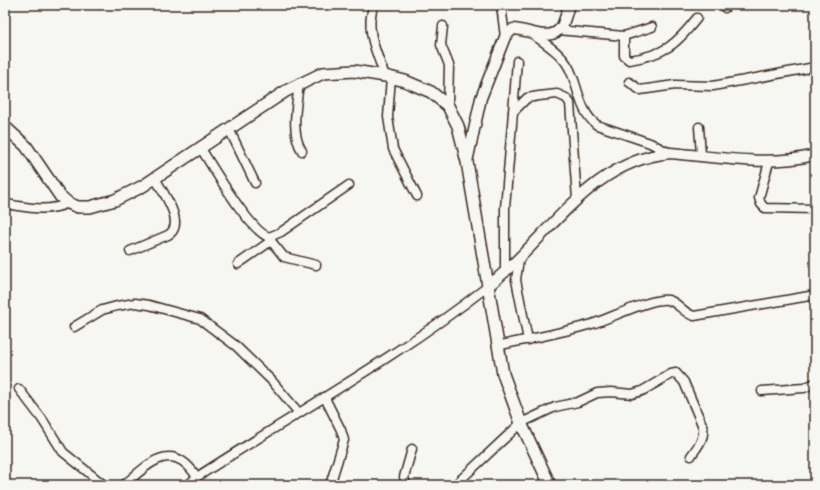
<svg xmlns="http://www.w3.org/2000/svg" width="820" height="490" viewBox="0 0 820 490" font-family="Mynerve,sans-serif">
	<style>
		.lines { fill: none; stroke-linecap: round; stroke-linejoin: round }
		.minor-casing { stroke: #3b2a1e; stroke-width: 11 }
		.tertiary-casing { stroke: #3b2a1e; stroke-width: 13 }
		.secondary-casing { stroke: #3b2a1e; stroke-width: 14 }
		.minor { stroke: #f6f6f2; stroke-width: 8 }
		.tertiary { stroke: #f6f6f2; stroke-width: 10 }
		.secondary { stroke: #f6f6f2; stroke-width: 11 }
	</style>
	<rect width="100%" height="100%" fill="#f6f6f2"/>
	<filter id="ink" filterUnits="userSpaceOnUse"><feTurbulence type="fractalNoise" baseFrequency=".025" numOctaves="2"/><feDisplacementMap in="SourceGraphic" scale="8" xChannelSelector="R" yChannelSelector="G"/><feConvolveMatrix kernelMatrix="1 2 1 2 8 2 1 2 1" color-interpolation-filters="sRGB"/></filter>
	<g filter="url(#ink)">
		<g class="lines">
			<defs>
				<g id="minor">
					<path d="M 374,5 C 364,28 377,54 385,76"/>
					<polyline points="501,5 505,37"/>
					<polyline points="725,8 727,5"/>
					<polyline points="443,26 441,45 449,65 448,106"/>
					<polyline points="558,30 624,36 652,27"/>
					<path d="M 531,33 C 544,43 560,52 568,66 C 579,85 578,111 597,125 L 650,143 L 670,153"/>
					<path d="M 624,36 L 624,56 L 629,60 C 664,55 676,45 697,18"/>
					<polyline points="391,77 388,117 393,149 417,196"/>
					<polyline points="629,82 640,90 675,85 713,86 815,67"/>
					<path d="M 299,83 C 297,104 290,132 302,151"/>
					<polyline points="513,112 517,61"/>
					<polyline points="699,127 701,155"/>
					<polyline points="229,129 255,183"/>
					<path d="M 200,147 C 212,166 250,232 269,237 L 281,232 L 349,185"/>
					<polyline points="769,162 759,198 761,204 765,208 815,209"/>
					<path d="M 5,204 C 26,207 48,213 68,203"/>
					<polyline points="267,236 284,257 316,265"/>
					<path d="M 130,251 L 168,235 C 187,224 162,191 155,178"/>
					<polyline points="519,259 516,280 528,340"/>
					<polyline points="238,264 271,241"/>
					<polyline points="505,273 505,208 513,112 527,98 539,96 557,94 566,98 570,103 577,199"/>
					<polyline points="74,327 102,310 117,306 135,303 149,305 200,319 236,346 272,381 299,413"/>
					<path d="M 497,346 C 529,339 561,333 592,324 C 611,318 650,298 668,300 C 678,302 683,313 694,316 L 815,295"/>
					<polyline points="19,389 42,419 63,452 104,485"/>
					<polyline points="762,391 804,388 815,383"/>
					<polyline points="325,398 341,430 344,440 330,485"/>
					<path d="M 124,485 C 139,473 161,447 182,461 C 188,465 193,471 197,477"/>
					<path d="M 188,485 L 197,477 C 294,414 396,358 487,287"/>
					<polyline points="406,485 404,477 412,449"/>
					<path d="M 455,485 L 521,423 L 555,407 L 578,402 L 597,393 L 611,392 L 632,394 L 642,391 L 671,374 L 676,373 L 684,382 L 703,427 C 705,439 697,447 691,456"/>
				</g>
				<g id="tertiary">
					<path d="M 467,162 L 481,98 L 505,37 L 513,29 C 528,29 551,44 562,26 C 565,20 567,11 569,5"/>
					<path d="M 487,287 C 547,241 588,161 670,153 C 718,157 767,167 815,155"/>
				</g>
				<polyline id="secondary" points="5,127 26,146 60,196 68,203 78,207 90,207 115,200 143,186 286,91 323,73 354,71 385,76 405,81 431,92 448,106 458,126 467,162 503,374 521,423 550,485"/>
			</defs>
			<use href="#minor" class="minor-casing"/>
			<use href="#tertiary" class="tertiary-casing"/>
			<use href="#secondary" class="secondary-casing"/>
			<use href="#minor" class="minor"/>
			<use href="#tertiary" class="tertiary"/>
			<use href="#secondary" class="secondary"/>
		</g>
	</g>
	<rect width="820" height="490" fill="none" stroke="#f6f6f2" stroke-width="20"/>
	<rect x="10" y="10" width="800" height="470" fill="none" stroke="#3b2a1e" stroke-width="1.5" filter="url(#ink)"/>
</svg>
